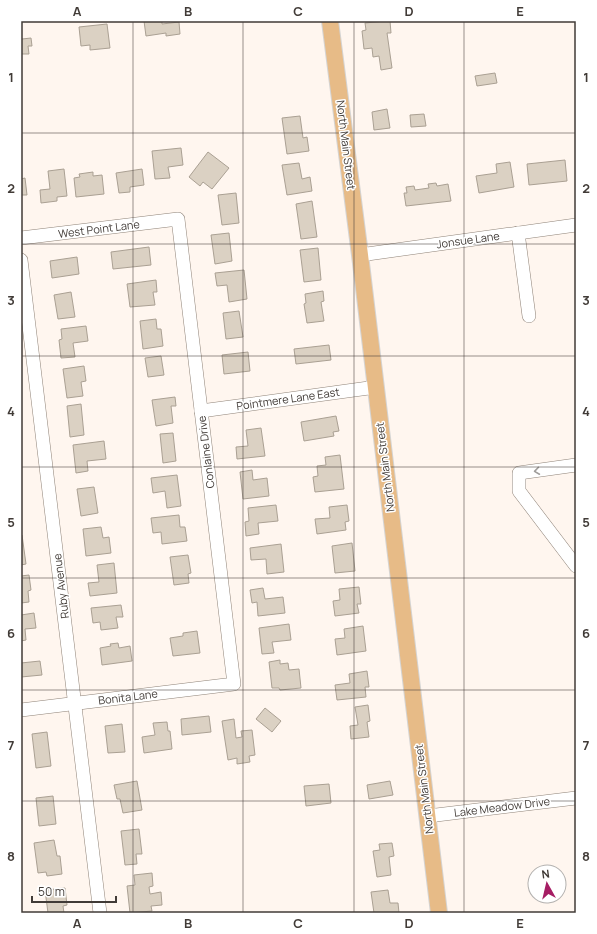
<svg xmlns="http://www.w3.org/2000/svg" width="597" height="934" viewBox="0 0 597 934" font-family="Manrope,sans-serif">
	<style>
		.building { fill: #dbd1c3; stroke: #aaa093 }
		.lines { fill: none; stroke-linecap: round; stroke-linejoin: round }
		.minor-casing { stroke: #8f8378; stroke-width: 14 }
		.major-casing { stroke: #d5d4d3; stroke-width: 18 }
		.minor { stroke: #fff; stroke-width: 13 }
		.major { stroke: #e7bb87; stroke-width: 16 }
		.oneway { stroke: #a09d9b }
		.grid { fill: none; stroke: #413b37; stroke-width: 1; stroke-opacity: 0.55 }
		.labels { text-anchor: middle; stroke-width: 3; stroke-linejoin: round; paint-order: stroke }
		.street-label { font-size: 11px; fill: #413b37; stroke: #fff }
		.neatline { fill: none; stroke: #413b37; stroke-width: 1.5 }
		.grid-label { font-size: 13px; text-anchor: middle; font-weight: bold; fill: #413b37 }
	</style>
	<rect width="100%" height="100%" fill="#fff6ef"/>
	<g class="building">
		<polygon points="144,21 162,21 162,24 179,22 180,34 166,36 166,33 146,36"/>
		<polygon points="385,21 390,21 391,33 387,33 392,68 381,70 379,56 373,57 372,48 364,49 362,31 366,30 365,23"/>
		<polygon points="107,24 110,48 90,50 90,45 81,46 79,27"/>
		<polygon points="21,37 22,39 31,38 32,46 28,46 29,54 21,54"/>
		<polygon points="495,73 497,83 477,86 475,76"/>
		<polygon points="387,109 390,128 374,130 372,112"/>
		<polygon points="424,114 426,126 411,127 410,115"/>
		<polygon points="300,116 303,138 307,137 309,151 287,154 282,118"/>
		<polygon points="181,148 183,165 168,167 170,178 155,179 152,151"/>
		<polygon points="208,152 229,168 212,189 203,182 200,186 189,177"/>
		<polygon points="565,160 567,181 529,185 527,164"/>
		<polygon points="510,162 514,187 479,193 476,176 497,173 496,164"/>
		<polygon points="299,163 302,179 310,177 312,191 287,195 282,165"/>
		<polygon points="64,169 67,196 57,197 57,201 41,203 40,190 50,189 48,171"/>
		<polygon points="142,169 144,185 130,187 130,192 119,193 116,173"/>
		<polygon points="93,172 93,176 102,175 104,194 76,197 74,178 80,177 79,174"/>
		<polygon points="25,178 27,195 21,195 21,179"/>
		<polygon points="436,183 437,186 448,184 451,201 406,206 404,193 407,193 406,187 414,186 415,190 429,188 428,184"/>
		<polygon points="236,193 239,223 222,225 218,195"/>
		<polygon points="312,201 317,237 301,239 296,204"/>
		<polygon points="229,233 232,261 215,264 211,235"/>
		<polygon points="149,247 151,265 113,269 111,252"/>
		<polygon points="318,248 321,280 304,282 300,250"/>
		<polygon points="77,257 79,274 52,278 50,261"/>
		<polygon points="244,270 247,299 229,302 227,285 217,286 215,273"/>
		<polygon points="156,280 157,292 153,292 155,305 130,307 127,284"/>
		<polygon points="323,291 324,301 321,302 324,321 307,323 304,304 306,303 305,294"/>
		<polygon points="71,292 75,317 58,319 54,295"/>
		<polygon points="239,311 243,337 226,339 223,313"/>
		<polygon points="156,319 157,329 161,329 163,346 143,349 140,321"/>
		<polygon points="86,326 88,341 73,343 75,357 61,358 59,340 62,339 61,329"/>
		<polygon points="329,345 331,360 296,364 294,349"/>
		<polygon points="248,352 250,371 224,374 222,355"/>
		<polygon points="161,356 164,375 148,377 145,358"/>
		<polygon points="84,366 86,381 81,382 83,396 67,398 63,369"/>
		<polygon points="175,397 176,406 171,406 173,423 156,426 152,400"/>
		<polygon points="81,404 84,435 70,437 67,406"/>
		<polygon points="336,416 339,431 333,432 334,436 304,441 301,422"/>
		<polygon points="261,428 265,456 237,459 236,447 248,446 246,430"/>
		<polygon points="173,433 176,461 163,463 160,434"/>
		<polygon points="104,441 106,459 87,461 88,471 76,473 73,445"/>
		<polygon points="340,455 344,489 315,492 313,477 318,476 317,466 326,465 325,457"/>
		<polygon points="252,470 253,480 267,478 269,496 243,499 240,472"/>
		<polygon points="177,475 181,506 167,508 165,491 153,493 151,478"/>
		<polygon points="94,487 98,513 81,516 77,489"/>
		<polygon points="276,505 278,521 258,523 259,534 246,536 245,522 249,521 248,508"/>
		<polygon points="347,505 349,521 345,522 346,530 317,534 315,519 330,518 329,507"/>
		<polygon points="179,515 180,527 185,527 187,541 162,544 161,532 153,533 151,518"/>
		<polygon points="101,527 103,538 109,537 111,553 86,556 83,529"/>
		<polygon points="21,535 22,535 26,564 21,565"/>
		<polygon points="352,543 355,571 335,573 332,546"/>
		<polygon points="281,544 284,572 267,574 266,559 251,560 250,548"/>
		<polygon points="188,555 191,573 188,574 189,583 174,585 170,557"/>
		<polygon points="114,563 117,593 90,596 88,583 99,582 97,565"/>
		<polygon points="29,575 31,590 28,591 29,602 21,603 21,576"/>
		<polygon points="359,587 361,604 357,604 359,613 335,616 333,601 340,600 339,589"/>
		<polygon points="263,588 265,599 283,597 285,613 258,616 257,602 252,603 250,590"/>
		<polygon points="121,605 123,617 116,617 118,628 101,630 100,622 93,623 91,608"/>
		<polygon points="34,613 36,628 25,629 26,640 21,641 21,615"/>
		<polygon points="289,624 291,640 272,642 274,653 262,654 259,628"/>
		<polygon points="363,626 366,651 337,655 335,639 345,638 344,629"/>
		<polygon points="197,631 200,653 173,656 170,638 183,636 183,633"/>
		<polygon points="118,643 119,648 130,646 132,661 102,665 100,648 111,646 110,644"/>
		<polygon points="280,660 280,664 288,663 289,670 299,669 301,688 280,690 279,688 272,688 269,662"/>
		<polygon points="40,661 42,675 21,677 21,663"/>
		<polygon points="367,671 369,687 365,687 366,697 337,700 335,685 350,683 349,674"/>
		<polygon points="368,705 370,721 367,722 369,737 351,739 350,726 358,725 355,707"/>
		<polygon points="265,708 281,721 272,732 256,719"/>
		<polygon points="209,716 211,732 182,735 181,719"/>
		<polygon points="234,719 236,738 242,737 241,731 252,730 255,755 249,756 250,762 237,764 237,758 228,760 222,721"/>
		<polygon points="167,722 168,731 170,731 172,749 144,753 142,737 155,735 153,723"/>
		<polygon points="122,724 125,752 108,753 105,726"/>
		<polygon points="47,732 51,766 36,768 32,734"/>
		<polygon points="137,781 142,810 123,813 120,799 117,799 114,785"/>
		<polygon points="390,781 393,795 369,799 367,785"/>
		<polygon points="329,784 331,803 306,806 304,786"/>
		<polygon points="53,796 56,824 39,826 36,798"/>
		<polygon points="139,829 142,854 136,854 137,864 125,865 121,831"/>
		<polygon points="54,840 57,856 60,856 62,874 47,876 46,872 38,873 34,843"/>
		<polygon points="392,843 394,856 389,857 391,875 377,877 373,851 380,850 379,844"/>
		<polygon points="152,873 153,886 149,887 150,894 161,892 162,905 151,906 152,911 130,913 127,886 135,885 134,875"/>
		<polygon points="65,888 67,905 63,906 64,913 48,913 45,890"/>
		<polygon points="388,890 390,903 398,903 399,913 374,913 371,892"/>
	</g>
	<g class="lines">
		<defs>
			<g id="minor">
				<polyline points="518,233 529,316"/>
				<polyline points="21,238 178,219 234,684 21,710"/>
				<polyline points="360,255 576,225"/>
				<polyline points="21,260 100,913"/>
				<polyline points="201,411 376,387"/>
				<polyline points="576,465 519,473 519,491 576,566"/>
				<polyline points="428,816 576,798"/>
			</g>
			<polyline id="major" points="330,21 360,255 439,913"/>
		</defs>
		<use href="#minor" class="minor-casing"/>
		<use href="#major" class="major-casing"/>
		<use href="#minor" class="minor"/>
		<use href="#major" class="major"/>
	</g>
	<defs><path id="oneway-chevron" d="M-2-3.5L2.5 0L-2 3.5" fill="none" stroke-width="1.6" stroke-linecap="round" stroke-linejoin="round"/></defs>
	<use class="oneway" href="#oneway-chevron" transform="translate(537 471) rotate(172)"/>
	<path class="grid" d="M 133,21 L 133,913M 243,21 L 243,913M 354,21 L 354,913M 464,21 L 464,913M 21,133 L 576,133M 21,244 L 576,244M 21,356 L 576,356M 21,467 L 576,467M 21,578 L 576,578M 21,690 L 576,690M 21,801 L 576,801"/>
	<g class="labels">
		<g class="street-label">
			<text transform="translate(346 145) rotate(83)" y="4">North Main Street</text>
			<text transform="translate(99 229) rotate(-7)" y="4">West Point Lane</text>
			<text transform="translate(468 240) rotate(-8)" y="4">Jonsue Lane</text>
			<text transform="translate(288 399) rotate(-8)" y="4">Pointmere Lane East</text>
			<text transform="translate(206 452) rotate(-97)" y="4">Conlaine Drive</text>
			<text transform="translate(385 467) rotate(-97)" y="4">North Main Street</text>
			<text transform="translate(61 586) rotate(-97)" y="4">Ruby Avenue</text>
			<text transform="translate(128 697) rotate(-7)" y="4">Bonita Lane</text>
			<text transform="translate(424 789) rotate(-97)" y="4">North Main Street</text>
			<text transform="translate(502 807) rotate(-7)" y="4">Lake Meadow Drive</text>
		</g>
	</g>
	<rect width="597" height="934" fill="none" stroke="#ffffff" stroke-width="44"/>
	<g transform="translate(547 884) rotate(352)"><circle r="19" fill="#ffffff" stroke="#b3b1af"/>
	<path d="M0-3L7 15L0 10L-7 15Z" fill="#a61d64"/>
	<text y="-6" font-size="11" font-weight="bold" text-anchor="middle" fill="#413b37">N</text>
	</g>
	<path d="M32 896v6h84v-6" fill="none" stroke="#413b37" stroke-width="2"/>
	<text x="38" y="896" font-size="12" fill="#413b37" stroke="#ffffff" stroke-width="3" paint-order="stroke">50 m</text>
	<rect x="22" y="22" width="553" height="890" class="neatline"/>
	<g class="grid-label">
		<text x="77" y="16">A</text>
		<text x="188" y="16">B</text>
		<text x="298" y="16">C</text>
		<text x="409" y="16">D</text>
		<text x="520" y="16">E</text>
		<text x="11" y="82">1</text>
		<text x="586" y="82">1</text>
		<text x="11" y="193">2</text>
		<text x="586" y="193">2</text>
		<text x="11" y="305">3</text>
		<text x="586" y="305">3</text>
		<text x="11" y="416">4</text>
		<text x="586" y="416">4</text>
		<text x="11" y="527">5</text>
		<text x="586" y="527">5</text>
		<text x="11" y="638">6</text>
		<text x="586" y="638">6</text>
		<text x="11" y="750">7</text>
		<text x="586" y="750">7</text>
		<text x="11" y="861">8</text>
		<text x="586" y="861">8</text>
		<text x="77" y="928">A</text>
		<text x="188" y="928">B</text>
		<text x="298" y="928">C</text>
		<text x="409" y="928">D</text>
		<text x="520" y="928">E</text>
	</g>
</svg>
